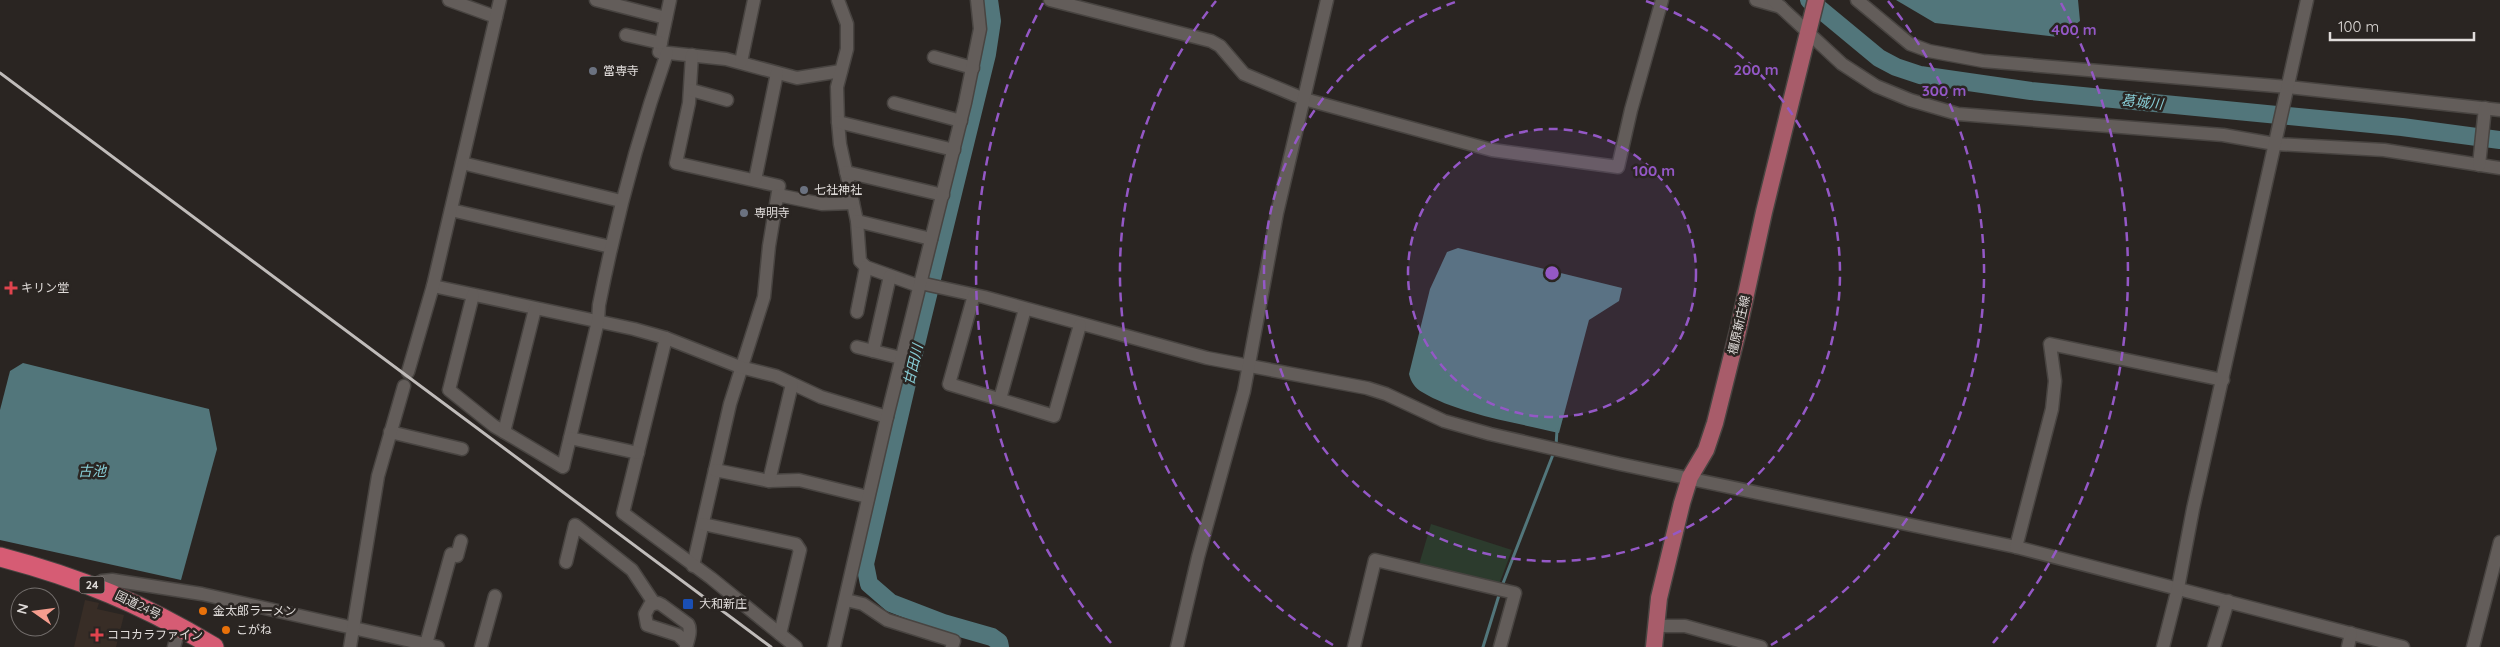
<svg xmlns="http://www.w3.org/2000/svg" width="2500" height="647" viewBox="0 0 2500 647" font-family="Quicksand,'Noto Sans JP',sans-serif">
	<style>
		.built { fill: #382d26 }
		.green { fill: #2c3b2d }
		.water { fill: #52767b }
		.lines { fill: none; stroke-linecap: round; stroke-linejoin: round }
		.stream { stroke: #52767b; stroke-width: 3 }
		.river { stroke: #52767b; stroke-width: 18 }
		.minor-casing { stroke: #484441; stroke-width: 15 }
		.major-casing { stroke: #484441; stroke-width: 19 }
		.highway-casing { stroke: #484441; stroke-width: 21 }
		.minor { stroke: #635d5a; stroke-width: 12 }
		.major { stroke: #a85c6a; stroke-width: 16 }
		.highway { stroke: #d65c74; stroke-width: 19 }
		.rail { stroke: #c0bcba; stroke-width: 3 }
		.ring { fill: none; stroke: #9458c6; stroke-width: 2.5; stroke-dasharray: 9 6 }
		.worship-dot { fill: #6b7280; stroke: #2a2522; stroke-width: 2 }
		.health-dot { fill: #e0444e; stroke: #2a2522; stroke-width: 2 }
		.transit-dot { fill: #1a4fb4; stroke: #2a2522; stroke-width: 2 }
		.food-dot { fill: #e8710a; stroke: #2a2522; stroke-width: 2 }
		.labels { text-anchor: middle; stroke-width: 5; stroke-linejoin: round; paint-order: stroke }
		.shield { fill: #2a2522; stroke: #a9a5a3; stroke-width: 1 }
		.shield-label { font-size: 11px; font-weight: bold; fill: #e0dcda }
		.poi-label { font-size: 12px; fill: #e0dcda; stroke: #2a2522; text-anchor: start }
		.street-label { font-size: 12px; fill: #e0dcda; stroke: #2a2522 }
		.water-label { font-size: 14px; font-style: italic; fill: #88ced7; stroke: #2a2522 }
		.centre { fill: #9458c6; stroke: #2a2522; stroke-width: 2.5 }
		.ring-label { font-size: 15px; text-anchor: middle; font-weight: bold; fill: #9458c6; stroke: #2a2522; stroke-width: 5; stroke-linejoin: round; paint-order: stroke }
	</style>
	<rect width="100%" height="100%" fill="#2a2522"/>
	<polygon class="built" points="85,600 99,603 97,609 124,615 116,647 74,647"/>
	<polygon class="green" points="1431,524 1512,550 1498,587 1418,568"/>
	<g class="water">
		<polygon points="1896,0 2078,0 2080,21 2058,37 1935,23"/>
		<path d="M 1458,248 L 1622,288 L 1619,301 L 1589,320 L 1559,433 C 1518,423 1458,414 1422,392 C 1415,388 1411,382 1409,374 L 1430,289 L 1447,252 Z"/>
		<polygon points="23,363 209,409 217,449 181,580 0,540 0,410 10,371"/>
	</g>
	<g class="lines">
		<g class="stream">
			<polyline points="1556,446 1557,430"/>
			<polyline points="1502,586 1554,452"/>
			<polyline points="1483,647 1500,592"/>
		</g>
		<g class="river">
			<polyline points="989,0 992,21 987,54 918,336 865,564 869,584 891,603 943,623 992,637 999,642 1000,647"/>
			<polyline points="1809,0 1879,58 1896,67 1920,75 2031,91 2402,127 2500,140"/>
		</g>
		<defs>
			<g id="minor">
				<polyline points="449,0 496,17"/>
				<polyline points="596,0 666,18"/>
				<polyline points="670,0 659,52 726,59 797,78 841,71"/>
				<polyline points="838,0 847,24 847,49 837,87 838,122 840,144 857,221 860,261 866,267 919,286"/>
				<polyline points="1050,0 1211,41 1220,46 1244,74 1304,99 1492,150 1618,167 1631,110 1662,0"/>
				<polyline points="1756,0 1781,7"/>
				<polyline points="1773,0 1842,64 1876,86 1910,100 1958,114 2223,135 2275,144 2384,150 2500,168"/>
				<polyline points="1857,0 1910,44 1929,51 1983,61 2288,87 2500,110"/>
				<polyline points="626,35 661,43"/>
				<polyline points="692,55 689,103 676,163 779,186 769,246 764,297 730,404 693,566"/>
				<polyline points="934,57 973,68"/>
				<polyline points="741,62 754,0"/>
				<polyline points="691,90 727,100"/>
				<polyline points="894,103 961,121"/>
				<polyline points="838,122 954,150"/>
				<polyline points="462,163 621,201"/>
				<polyline points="2479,165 2485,108"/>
				<polyline points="846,172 943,195"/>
				<polyline points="755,180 777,73"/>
				<polyline points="778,195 822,204 853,203"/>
				<polyline points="451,210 611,247"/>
				<polyline points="857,221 931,239"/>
				<polyline points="920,283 984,297 1207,358 1367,388 1386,394 1444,421 1490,434 1620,464 2016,547 2403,647"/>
				<polyline points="433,286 634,329 666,338 740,367 776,376 821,397 887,417"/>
				<path d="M 473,295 L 449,390 L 494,426 L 563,467 L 598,321 L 599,305 C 616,219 638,136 667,53"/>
				<polyline points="974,295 949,384 1054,416 1080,325"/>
				<polyline points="857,312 866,267"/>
				<polyline points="666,338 623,513 711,578 796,647"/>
				<polyline points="857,347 901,358"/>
				<polyline points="873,351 890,276"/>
				<polyline points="408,372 433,286 500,0"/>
				<polyline points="1000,399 1025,309"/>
				<polyline points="390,432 462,449"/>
				<polyline points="504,432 535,309"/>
				<polyline points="570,438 638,453"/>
				<polyline points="715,470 769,481 799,480 868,497"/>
				<polyline points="769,481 792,384"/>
				<polyline points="703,524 796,544 800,550 780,634"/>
				<polyline points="2016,547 2052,409 2055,381 2050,344 2223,380"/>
				<polyline points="566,562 575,525 632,570 654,603"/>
				<polyline points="93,586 102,581 112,580 202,594 438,647"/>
				<polyline points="846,600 863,604 887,620 954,641 952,647"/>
				<polyline points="1657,626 1685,626 1761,647"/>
				<polyline points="426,644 451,554 457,556 461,541"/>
				<polyline points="174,647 180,626"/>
				<polyline points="350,647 378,476 404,386"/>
				<polyline points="481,647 495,596"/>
				<path d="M 686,647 C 688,640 692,630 688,624 L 662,605 L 658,603 L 650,605 L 645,614 L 647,625 L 678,635 L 687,644"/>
				<polyline points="834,647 887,417 965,103 980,29 977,0"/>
				<polyline points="1177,647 1198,557 1244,391 1277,213 1327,0"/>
				<polyline points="1354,647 1375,560 1515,593 1500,647"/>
				<polyline points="2163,647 2178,588 2193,509 2307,0"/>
				<polyline points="2214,647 2228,601"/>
				<polyline points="2348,647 2351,633"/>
				<polyline points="2473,647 2500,542"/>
			</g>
			<polyline id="major" points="1654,647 1659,598 1682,503 1690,477 1706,450 1715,423 1738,331 1764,212 1816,0"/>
			<path id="highway" d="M 0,557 C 80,578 143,604 214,647"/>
		</defs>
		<use href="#minor" class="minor-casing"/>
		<use href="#major" class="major-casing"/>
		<use href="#highway" class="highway-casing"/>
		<use href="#minor" class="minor"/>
		<use href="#major" class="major"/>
		<use href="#highway" class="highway"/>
		<polyline class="rail" points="0,73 771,647"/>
	</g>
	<circle cx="1552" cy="273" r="144" fill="#9458c6" fill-opacity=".12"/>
	<g class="ring">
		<circle cx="1552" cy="273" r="144"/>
		<path d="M1646 1A288 288 0 1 1 1458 1"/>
		<path d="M1333 645A432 432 0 0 1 1216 1M1888 1A432 432 0 0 1 1771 645"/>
		<path d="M1111 643A576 576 0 0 1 1043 3M2061 3A576 576 0 0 1 1993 643"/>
	</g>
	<g class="worship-dot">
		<circle cx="593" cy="71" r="5"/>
		<circle cx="804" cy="190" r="5"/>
		<circle cx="744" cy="213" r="5"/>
	</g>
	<g class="health-dot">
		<path d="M8.5 280.5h5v5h5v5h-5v5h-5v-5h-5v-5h5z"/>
		<path d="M94.5 627.5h5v5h5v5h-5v5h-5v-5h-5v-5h5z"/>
	</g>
	<rect class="transit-dot" x="682" y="598" width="12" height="12" rx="2.5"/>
	<g class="food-dot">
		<circle cx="203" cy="611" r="5"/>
		<circle cx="226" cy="630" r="5"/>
	</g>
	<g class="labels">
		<rect class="shield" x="79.5" y="576.5" width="25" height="17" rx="4"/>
		<g class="shield-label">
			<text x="92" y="589">24</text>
		</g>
		<g class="poi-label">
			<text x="603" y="75">當専寺</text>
			<text x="814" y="194">七社神社</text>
			<text x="754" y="217">専明寺</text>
			<text x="21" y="292">キリン堂</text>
			<text x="699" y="608">大和新庄</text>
			<text x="213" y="615">金太郎ラーメン</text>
			<text x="236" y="634">こがね</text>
			<text x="107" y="639">ココカラファイン</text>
		</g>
		<g class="street-label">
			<text transform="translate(1739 325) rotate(-77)" y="4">橿原新庄線</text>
			<text transform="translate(138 605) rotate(26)" y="4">国道24号</text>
		</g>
		<g class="water-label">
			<text transform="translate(2142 102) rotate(6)" y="5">葛城川</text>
			<text transform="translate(913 365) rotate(-77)" y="5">甘田川</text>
			<text x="92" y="476">古池</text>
		</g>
	</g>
	<circle cx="1552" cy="273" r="8" class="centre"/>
	<g class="ring-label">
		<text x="2074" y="35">400 m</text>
		<text x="1756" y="75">200 m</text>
		<text x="1944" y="96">300 m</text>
		<text x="1654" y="176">100 m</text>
	</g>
	<g transform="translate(35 612) rotate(284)"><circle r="24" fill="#2a2522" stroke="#736e6c"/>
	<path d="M0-4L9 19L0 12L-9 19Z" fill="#f59d8e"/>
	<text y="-8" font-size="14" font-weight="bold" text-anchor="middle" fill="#e0dcda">N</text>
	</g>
	<path d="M2330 32v8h144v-8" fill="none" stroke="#e0dcda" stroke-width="2.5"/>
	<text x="2338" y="32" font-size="15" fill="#e0dcda" stroke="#2a2522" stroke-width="4" paint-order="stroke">100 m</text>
</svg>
